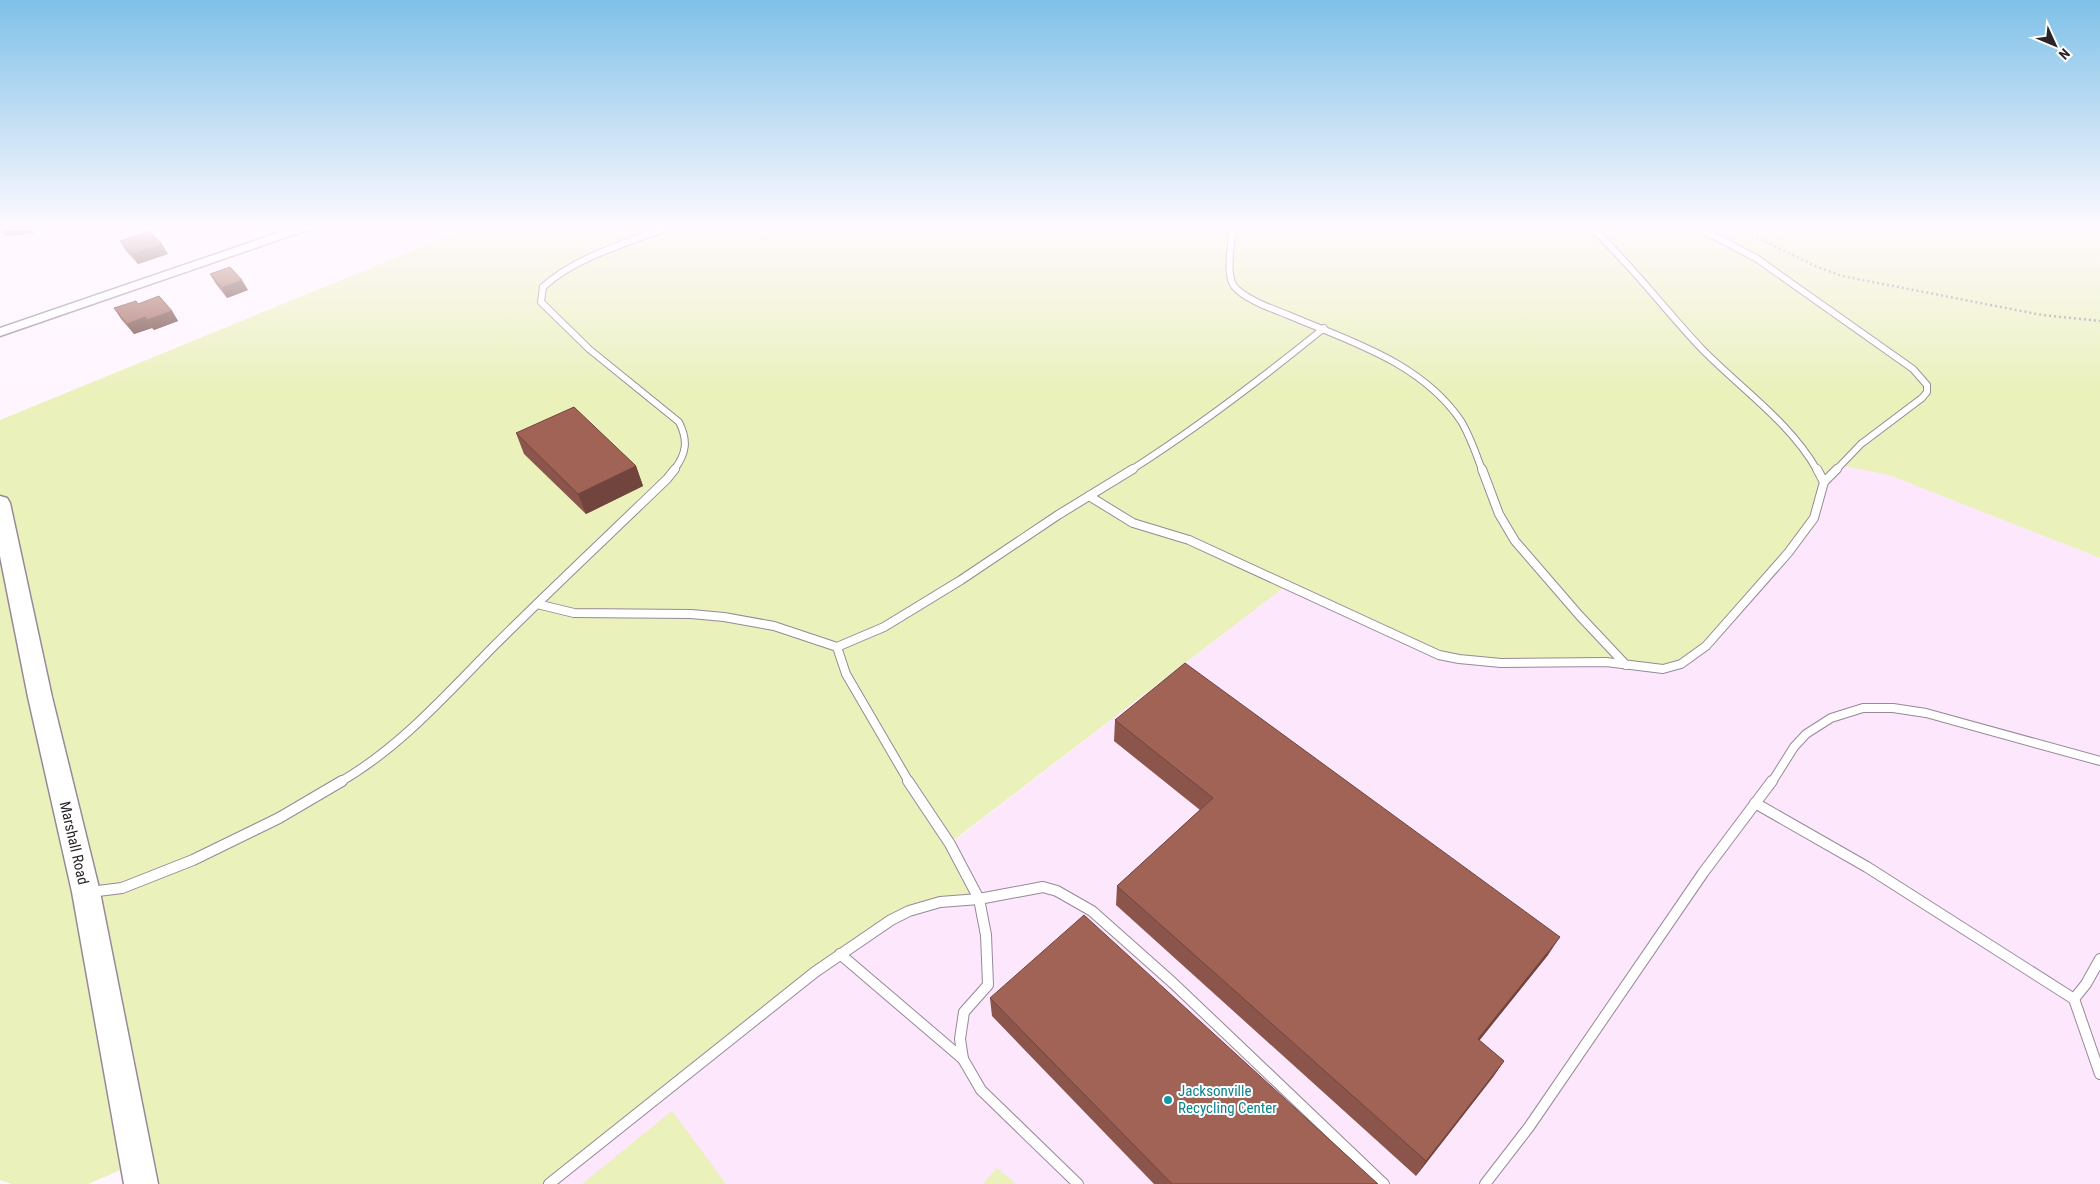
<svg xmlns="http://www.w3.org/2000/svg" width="2100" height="1184" viewBox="0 0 2100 1184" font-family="'Roboto Condensed',sans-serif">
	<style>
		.built { fill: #fce7fc }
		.green { fill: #eaf1bb }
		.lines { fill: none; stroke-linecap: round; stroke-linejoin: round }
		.service-far2-casing { stroke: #978997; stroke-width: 8 }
		.service-far1-casing { stroke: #978997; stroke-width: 10 }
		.service-casing { stroke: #978997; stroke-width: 12 }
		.minor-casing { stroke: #978997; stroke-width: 3 }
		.secondary-casing { stroke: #978997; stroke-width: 3 }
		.path { stroke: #a098a0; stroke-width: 2.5; stroke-dasharray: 2 3; stroke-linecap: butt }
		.service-far2 { stroke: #fff; stroke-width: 6 }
		.service-far1 { stroke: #fff; stroke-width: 8 }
		.service { stroke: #fff; stroke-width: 10 }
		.minor { fill: #fff; fill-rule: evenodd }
		.secondary { fill: #fff; fill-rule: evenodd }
		.wall { fill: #8b554b }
		.shaded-wall { fill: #71453d }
		.building { fill: #a26357; stroke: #71453d }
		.culture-dot { fill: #0f9aa8; stroke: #fff; stroke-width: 2 }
		.labels { text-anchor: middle; stroke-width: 4; stroke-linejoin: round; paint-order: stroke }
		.near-street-label { font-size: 15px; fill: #2a242a; stroke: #fff }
		.near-culture-label { font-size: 15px; fill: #0d838f; stroke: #fff; text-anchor: start }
	</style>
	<rect width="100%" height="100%" fill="#fff5ff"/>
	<polygon class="built" points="1846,458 2100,558 2100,1184 550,1184 950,844 1287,585 1824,482"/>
	<g class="green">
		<polygon points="443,226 2100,226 2100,558 1889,475 1839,465 1824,482 1814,518 1706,646 1671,668 1457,660 1287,585 950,843 979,899 940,902 890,920 549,1184 141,1184 137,1163 88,1184 12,1184 0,1180 0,420 453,234"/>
		<polygon points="672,1111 726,1184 582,1184"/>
		<polygon points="997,1168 1016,1184 983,1184"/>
	</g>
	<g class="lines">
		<defs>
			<g id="service-far2">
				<path d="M 671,226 C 630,242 575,257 543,287 L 541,302 L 589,349 L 679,422 C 688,440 687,453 674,470"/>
				<path d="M 1233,226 C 1232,241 1225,274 1234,286 C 1244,299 1273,309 1288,315 C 1349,341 1421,362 1461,421 C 1470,436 1476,453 1482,470"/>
				<path d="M 1590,226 C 1631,264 1664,309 1702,349 C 1740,388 1790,422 1817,470"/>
				<polyline points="1695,226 1756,258 1913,369 1927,385 1927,392 1922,398 1861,444 1836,470"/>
				<path d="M 1131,470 C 1200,426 1260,380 1324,328"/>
			</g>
			<g id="service-far1">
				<polyline points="1482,469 1499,514 1515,541 1579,615 1626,665"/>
				<polyline points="1817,469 1824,482"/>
				<polyline points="1089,496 1133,523 1189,540 1439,655 1459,659 1501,663 1606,662 1663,669 1681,664 1706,646 1788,553 1814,518 1824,482 1837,469"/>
				<polyline points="537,604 574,613 691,614 724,617 774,626 837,647 884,627 961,580 1058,515 1133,469"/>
				<polyline points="837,647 846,674 909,782"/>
				<path d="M 340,782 C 399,748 445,696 493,647 C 550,590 609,535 667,479 L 675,469"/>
				<polyline points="1772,782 1794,747 1806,734 1831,718 1863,708 1893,708 1926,713 2100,761"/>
			</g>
			<g id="service">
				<polyline points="908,781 950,844 979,899 986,935 988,985 964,1012 960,1039 963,1059 981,1090 1078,1184"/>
				<polyline points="1755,803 1867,867 2074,999 2100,1074"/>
				<polyline points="90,892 122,888 193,860 279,818 342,781"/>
				<polyline points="840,954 963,1059"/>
				<polyline points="2074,999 2086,984 2100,959"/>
				<polyline points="549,1184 815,972 891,920 909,911 940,902 979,899 1043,887 1057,891 1092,911 1173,983 1384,1184"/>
				<polyline points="1485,1184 1529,1127 1703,873 1772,781"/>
			</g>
			<polygon id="minor" points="298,226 315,226 313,228 0,336 0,328"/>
			<polygon id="secondary" points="0,496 7,498 10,503 52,697 100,892 158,1184 124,1184 72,892 28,697 0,556"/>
		</defs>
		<use href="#service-far2" class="service-far2-casing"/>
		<use href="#service-far1" class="service-far1-casing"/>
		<use href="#service" class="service-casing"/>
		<use href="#minor" class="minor-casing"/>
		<use href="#secondary" class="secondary-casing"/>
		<polyline class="path" points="1734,226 1815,266 1842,276 2042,315 2100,321"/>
		<use href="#service-far2" class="service-far2"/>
		<use href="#service-far1" class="service-far1"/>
		<use href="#service" class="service"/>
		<use href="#minor" class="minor"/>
		<use href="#secondary" class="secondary"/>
	</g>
	<g class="wall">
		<polygon points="0,226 29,226 34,234 6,236 0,229"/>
		<polygon points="120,241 168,254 138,264 126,251"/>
		<polygon points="210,274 248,290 227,298 216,284"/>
		<polygon points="138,304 172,311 178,321 154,330 152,328 134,334 121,319 114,308"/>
		<polygon points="516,433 636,466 643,486 586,514 524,454"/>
		<polygon points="1115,720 1548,955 1479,1040 1504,1061 1493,1077 1416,1176 1116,905 1117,886 1200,810 1114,741"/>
		<polygon points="990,998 1378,1184 1154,1184 992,1016"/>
	</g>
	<g class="shaded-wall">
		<polygon points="162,244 168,254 138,264 132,254"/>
		<polygon points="242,280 248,290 227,298 222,288"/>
		<polygon points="172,311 178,321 154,330 147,320"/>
		<polygon points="145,317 152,328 134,334 127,324"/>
		<polygon points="636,466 643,486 586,514 578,494"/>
		<polygon points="1560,937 1548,955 1467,1056 1478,1039"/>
		<polygon points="1504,1061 1493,1077 1416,1176 1426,1161"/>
	</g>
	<g class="building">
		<polygon points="150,231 162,244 132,254 120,241"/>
		<polygon points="230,267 242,280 222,288 210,274"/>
		<polygon points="159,296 172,311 147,320 145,317 127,324 114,308 136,301 138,304"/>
		<polygon points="574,407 636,466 578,494 516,433"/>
		<polygon points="1185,663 1560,937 1478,1039 1504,1061 1426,1161 1117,886 1213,798 1115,720"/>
		<polygon points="1084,915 1378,1184 1172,1184 990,998"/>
	</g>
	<linearGradient id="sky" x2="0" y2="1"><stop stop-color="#7fc1e8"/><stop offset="0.58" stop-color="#fffaff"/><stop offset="1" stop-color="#fffaff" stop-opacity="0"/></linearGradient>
	<rect width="2100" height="392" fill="url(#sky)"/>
	<circle class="culture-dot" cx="1168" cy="1100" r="5"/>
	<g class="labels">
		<g class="near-street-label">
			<text transform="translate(74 843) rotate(77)" y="5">Marshall Road</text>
		</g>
		<g class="near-culture-label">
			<text x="1178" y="1096">Jacksonville<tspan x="1178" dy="17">Recycling Center</tspan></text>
		</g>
	</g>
	<g transform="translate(2055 45) rotate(134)" stroke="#ffffff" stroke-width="4" paint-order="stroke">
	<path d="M0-4L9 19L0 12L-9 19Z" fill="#2a242a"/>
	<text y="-8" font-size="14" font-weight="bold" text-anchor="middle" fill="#2a242a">N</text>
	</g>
</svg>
